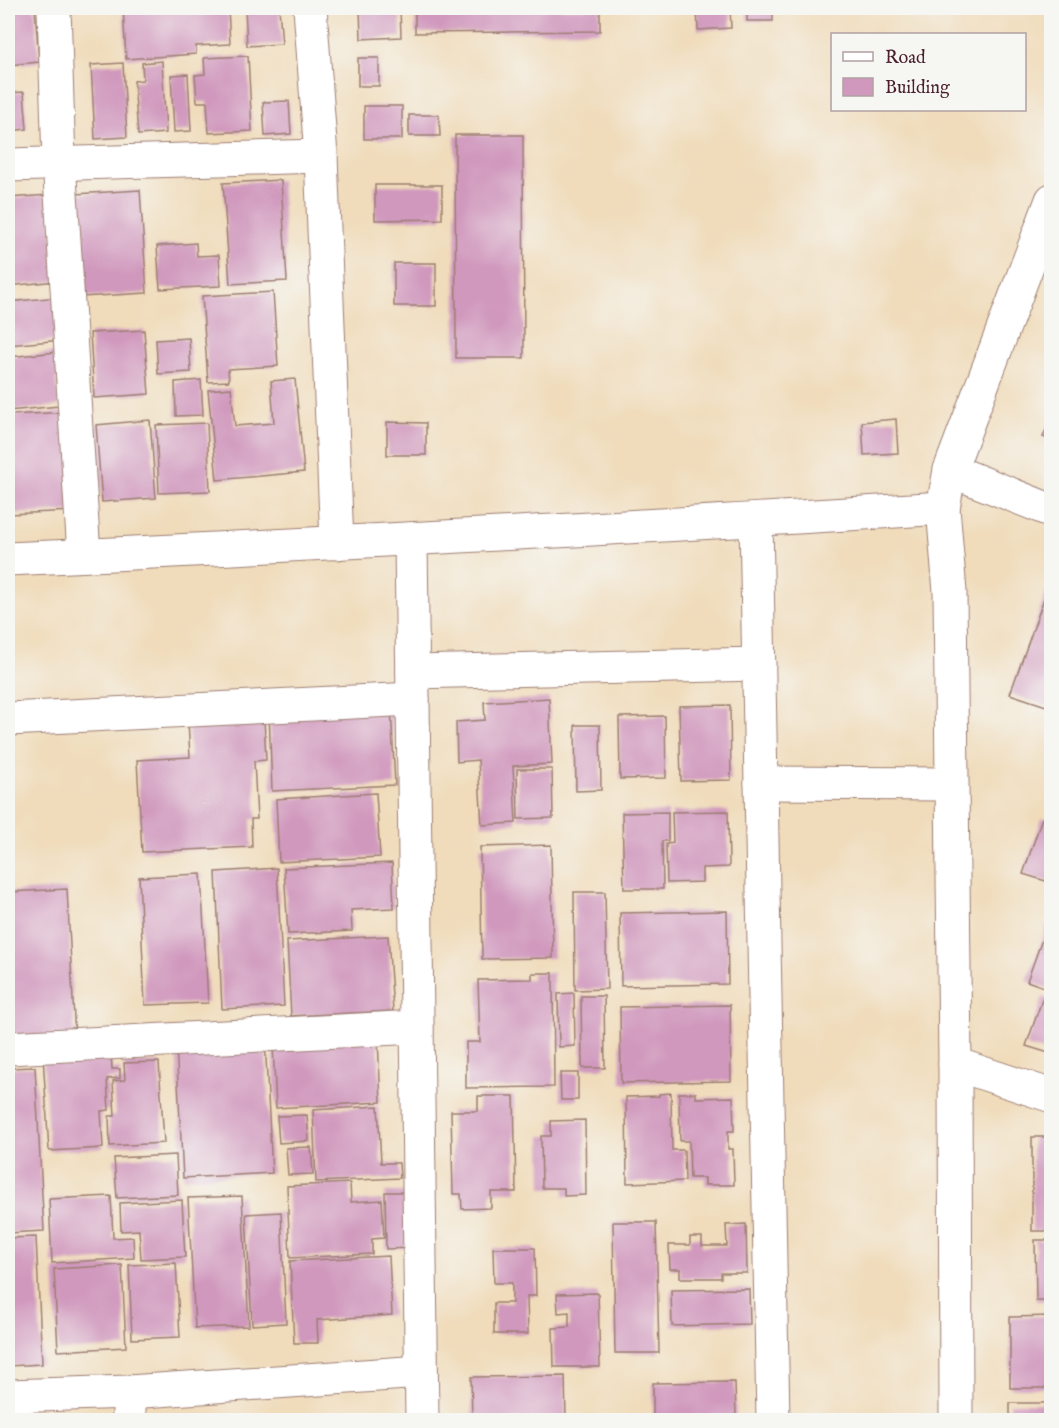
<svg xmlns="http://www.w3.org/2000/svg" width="1059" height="1428" viewBox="0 0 1059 1428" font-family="'IM FELL English',serif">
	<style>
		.building { fill: #d098bd }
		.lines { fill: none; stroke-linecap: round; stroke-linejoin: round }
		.minor-casing { stroke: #9d7e73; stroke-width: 35 }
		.minor { stroke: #fff; stroke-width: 33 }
	</style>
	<rect width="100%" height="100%" fill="#f6f6f2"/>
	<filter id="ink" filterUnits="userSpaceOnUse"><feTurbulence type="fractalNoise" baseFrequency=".0167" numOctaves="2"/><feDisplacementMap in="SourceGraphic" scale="12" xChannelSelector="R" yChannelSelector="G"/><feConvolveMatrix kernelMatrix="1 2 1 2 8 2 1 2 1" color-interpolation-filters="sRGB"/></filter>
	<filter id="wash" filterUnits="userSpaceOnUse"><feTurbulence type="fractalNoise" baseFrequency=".008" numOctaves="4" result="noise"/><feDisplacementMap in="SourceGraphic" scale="24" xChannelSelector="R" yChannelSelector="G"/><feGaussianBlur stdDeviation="1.35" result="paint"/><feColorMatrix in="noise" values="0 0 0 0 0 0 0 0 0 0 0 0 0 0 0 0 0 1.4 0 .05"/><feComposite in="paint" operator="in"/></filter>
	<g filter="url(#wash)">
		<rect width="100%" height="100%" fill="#f0dcbb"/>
		<g id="blocks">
			<g class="building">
				<polygon points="8,8 35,8 39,62 8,65"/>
				<polygon points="123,8 228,8 230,44 196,46 196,54 126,59"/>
				<polygon points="245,8 279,8 282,44 247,46"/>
				<polygon points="360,8 400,8 401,37 361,39"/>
				<polygon points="415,8 600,8 600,31 415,33"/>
				<polygon points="697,8 730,8 731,28 698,30"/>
				<rect x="747" y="8" width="26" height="13"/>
				<polygon points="248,56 252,131 209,133 207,102 197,102 195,75 205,74 204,58"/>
				<rect x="358" y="58" width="21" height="28"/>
				<polygon points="162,61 166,133 138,135 134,81 143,80 142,63"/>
				<polygon points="123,63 127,137 95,139 91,65"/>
				<polygon points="188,74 191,131 174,132 171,75"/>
				<polygon points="24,92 27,129 8,131 8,93"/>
				<polygon points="289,101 291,134 265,136 263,102"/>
				<rect x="364" y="106" width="38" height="33"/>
				<polygon points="409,115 439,115 440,136 409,136"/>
				<polygon points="455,135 523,135 524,358 456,358"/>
				<polygon points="281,180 287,281 230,284 223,183"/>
				<polygon points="375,185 442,185 442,219 375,220"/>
				<polygon points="140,190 147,293 81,297 75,194"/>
				<polygon points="49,195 57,281 8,286 8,198"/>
				<polygon points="196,243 197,256 219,255 221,286 160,289 157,246"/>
				<rect x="394" y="263" width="42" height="43"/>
				<polygon points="273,292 278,366 228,369 229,381 208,382 202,296"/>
				<polygon points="58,297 62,340 8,345 8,302"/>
				<polygon points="144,330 149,394 94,398 90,333"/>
				<polygon points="189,338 191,372 158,374 156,340"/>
				<polygon points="57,352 59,378 56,378 59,406 8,411 8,357"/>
				<polygon points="295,379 304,472 217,480 208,390 231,388 235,426 274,423 271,381"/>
				<polygon points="201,380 203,415 176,416 175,382"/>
				<polygon points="69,412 74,511 8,514 8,415"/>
				<polygon points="1052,416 1052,440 1043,437"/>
				<polygon points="896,419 898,453 864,455 862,422"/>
				<polygon points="150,420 156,498 102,502 96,425"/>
				<polygon points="387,422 426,423 426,455 387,455"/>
				<polygon points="207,423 210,491 159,493 156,425"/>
				<polygon points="1052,576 1052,708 1010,694"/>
				<polygon points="549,698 552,764 513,766 516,823 482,825 478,760 457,762 456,722 485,720 484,702"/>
				<polygon points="730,705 731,780 681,781 679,706"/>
				<polygon points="391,707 395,785 272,791 269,713"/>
				<polygon points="665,716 666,778 620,779 619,717"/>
				<polygon points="264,718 266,760 254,761 257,819 251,819 252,847 142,852 137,760 190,757 188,721"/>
				<polygon points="575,725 600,725 601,790 576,791"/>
				<polygon points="517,769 552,769 553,818 518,819"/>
				<polygon points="376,793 380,857 279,862 276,799"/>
				<polygon points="728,811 729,867 702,868 702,882 667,883 666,844 673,843 672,812"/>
				<polygon points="668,812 668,841 662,841 663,889 624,889 622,813"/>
				<polygon points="1042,818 1052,821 1052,883 1023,874"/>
				<polygon points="551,845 553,958 482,959 480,847"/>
				<polygon points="392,863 394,908 351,910 352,931 288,934 284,868"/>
				<polygon points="277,868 284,1006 222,1009 216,872"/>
				<polygon points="201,874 208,1003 145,1005 139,877"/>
				<polygon points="67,889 75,1038 13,1041 8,932 8,892"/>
				<polygon points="574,892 605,892 607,989 575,990"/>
				<polygon points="727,911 728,984 621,986 620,913"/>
				<polygon points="1052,912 1052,990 1027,981"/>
				<polygon points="388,936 393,1011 291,1016 287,941"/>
				<polygon points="532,973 553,973 554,1087 466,1088 466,1042 480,1042 478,980 532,979"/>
				<polygon points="574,993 575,1046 559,1047 558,994"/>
				<polygon points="581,996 604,996 605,1068 582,1068"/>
				<polygon points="1043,997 1052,1000 1052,1054 1026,1046"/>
				<polygon points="730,1005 731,1081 621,1083 620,1007"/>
				<polygon points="265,1039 272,1173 183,1178 176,1044"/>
				<polygon points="378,1040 381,1102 276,1108 273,1045"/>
				<polygon points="111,1053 112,1069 120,1069 120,1078 107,1079 109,1110 101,1111 103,1148 49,1151 43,1056"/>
				<polygon points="159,1062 164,1143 110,1146 109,1116 115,1116 113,1081 125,1080 124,1063"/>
				<polygon points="35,1067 44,1231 8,1233 8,1068"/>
				<polygon points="560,1073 578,1073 578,1100 561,1100"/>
				<polygon points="671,1093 672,1150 684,1150 685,1181 627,1183 626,1097 659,1096 659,1094"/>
				<polygon points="679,1093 696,1093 696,1098 733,1097 734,1131 728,1131 728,1149 733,1149 734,1185 705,1185 705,1178 690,1178 689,1141 680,1141"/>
				<polygon points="478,1096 514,1096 516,1192 491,1192 491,1208 462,1209 461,1194 453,1194 451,1111 478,1111"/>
				<polygon points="378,1106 381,1163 399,1163 400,1178 316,1182 313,1110"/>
				<polygon points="307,1115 309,1141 279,1143 277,1116"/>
				<polygon points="585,1120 586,1195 564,1196 564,1188 542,1188 541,1136 551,1136 551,1121"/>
				<rect x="1032" y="1137" width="20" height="94"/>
				<polygon points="311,1147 313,1174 288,1175 286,1148"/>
				<polygon points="176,1155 178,1195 117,1198 114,1158"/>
				<polygon points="350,1183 351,1202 382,1200 384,1238 372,1239 372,1254 290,1258 287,1186"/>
				<polygon points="385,1192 409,1192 410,1248 386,1249"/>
				<polygon points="111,1196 113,1238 133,1237 134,1258 52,1263 49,1199"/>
				<polygon points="242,1196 249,1326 195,1328 188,1198"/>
				<polygon points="182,1200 185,1257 141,1259 139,1230 121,1231 120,1203"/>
				<polygon points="281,1212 286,1323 252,1325 246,1214"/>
				<polygon points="613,1222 656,1222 659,1353 615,1353"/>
				<polygon points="746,1224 747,1273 721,1273 721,1278 680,1278 680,1269 670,1269 669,1245 690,1245 690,1237 702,1237 702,1246 727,1246 726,1225"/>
				<polygon points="36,1237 42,1364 8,1366 8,1238"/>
				<polygon points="1035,1240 1052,1240 1052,1301 1036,1301"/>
				<polygon points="493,1248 535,1248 536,1296 527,1296 528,1334 494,1334 494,1303 512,1303 512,1283 494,1283"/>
				<polygon points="389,1256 392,1315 317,1320 318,1343 294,1343 290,1261"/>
				<polygon points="176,1263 180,1337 132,1339 129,1265"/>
				<polygon points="122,1265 126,1347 58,1351 54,1269"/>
				<polygon points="749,1289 750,1324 672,1326 671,1290"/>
				<polygon points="598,1293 600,1367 554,1367 553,1328 569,1327 569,1312 558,1313 557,1294"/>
				<polygon points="1052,1316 1052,1388 1010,1388 1010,1317"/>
				<polygon points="565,1376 566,1420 472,1420 471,1377"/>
				<polygon points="735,1382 736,1417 653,1418 653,1383"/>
				<rect x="1010" y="1403" width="42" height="17"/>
			</g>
		</g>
	</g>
	<g filter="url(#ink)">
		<use href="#blocks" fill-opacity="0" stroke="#9d7e73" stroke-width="1.5"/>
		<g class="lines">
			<defs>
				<g id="minor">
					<polyline points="54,8 59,162 84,555"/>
					<polyline points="310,8 321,156 337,543"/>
					<polyline points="8,165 321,156"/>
					<polyline points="950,470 1052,511"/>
					<polyline points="756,520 773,1420"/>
					<polyline points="411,539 422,1420"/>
					<path d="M 8,559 C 320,544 631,528 943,508"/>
					<polyline points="413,672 759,664"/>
					<polyline points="8,719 413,699"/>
					<polyline points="761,783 951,784"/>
					<polyline points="8,1048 417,1027"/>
					<polyline points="955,1064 1052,1096"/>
					<polyline points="8,1396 129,1392 421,1372"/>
					<polyline points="129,1420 129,1392"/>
					<polyline points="956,1420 955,1064 950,592 943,508 950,470 1052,200"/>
				</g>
			</defs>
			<use href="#minor" class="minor-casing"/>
			<use href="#minor" class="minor"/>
		</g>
	</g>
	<rect width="1059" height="1428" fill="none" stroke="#f6f6f2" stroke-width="30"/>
	<rect x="831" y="33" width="195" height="78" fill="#f6f6f2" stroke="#b1a0a2" stroke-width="1.5"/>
	<rect x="843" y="52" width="30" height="9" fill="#ffffff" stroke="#b1a0a2" stroke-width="1.5"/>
	<text x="885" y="63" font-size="18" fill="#4a1f2b">Road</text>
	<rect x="843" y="78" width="30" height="18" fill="#d098bd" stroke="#b1a0a2" stroke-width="1.5"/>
	<text x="885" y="93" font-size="18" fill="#4a1f2b">Building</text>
</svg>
